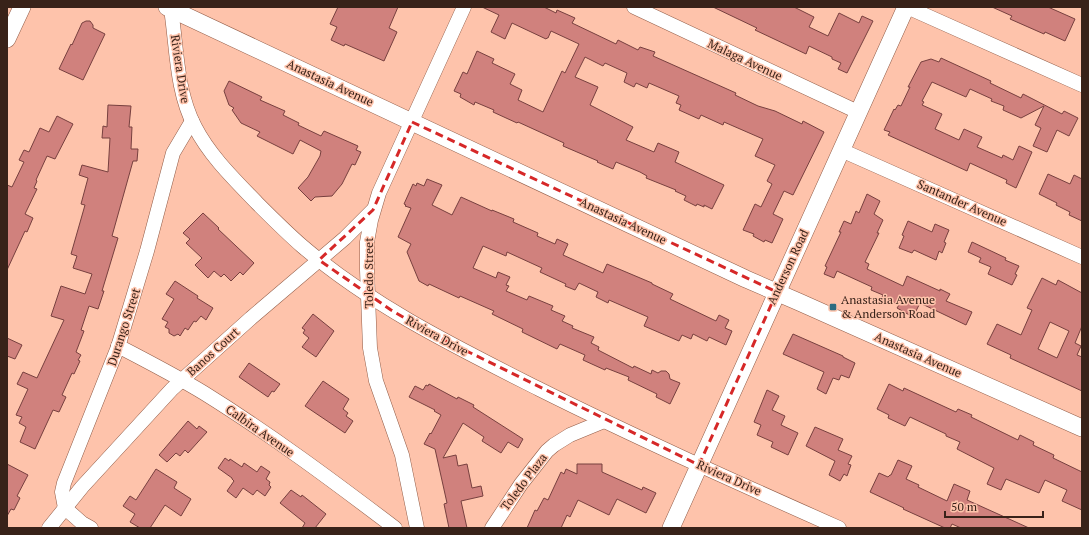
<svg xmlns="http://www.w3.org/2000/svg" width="1089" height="535" viewBox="0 0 1089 535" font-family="'PT Serif',serif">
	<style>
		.building { fill: #d0817d; stroke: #77403f; fill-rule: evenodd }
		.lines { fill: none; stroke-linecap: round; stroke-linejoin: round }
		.minor-casing { stroke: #925d48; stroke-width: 15 }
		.tertiary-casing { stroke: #925d48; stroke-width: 18 }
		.minor { stroke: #fff; stroke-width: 14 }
		.tertiary { stroke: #fff; stroke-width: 17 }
		.marked { fill: none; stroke: #d62828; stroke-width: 3; stroke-dasharray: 8 5; stroke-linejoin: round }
		.poi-dot { fill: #2c6c81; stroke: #fec3ab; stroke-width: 1.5 }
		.labels { text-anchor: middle; stroke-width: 3; stroke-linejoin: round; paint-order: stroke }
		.street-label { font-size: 12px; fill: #382219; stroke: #fec3ab }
		.poi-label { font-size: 12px; fill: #382219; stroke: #fec3ab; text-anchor: start }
	</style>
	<rect width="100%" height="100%" fill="#fec3ab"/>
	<g class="building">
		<polygon points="338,7 398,7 389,28 397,32 384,61 345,44 344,46 331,40 337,27 330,24"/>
		<polygon points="482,7 544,7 556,13 557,10 575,18 572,23 616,44 618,40 638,50 640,47 655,52 653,56 736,93 735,95 758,106 775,111 802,124 803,121 824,132 793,195 784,191 773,214 783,219 772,243 765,240 764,242 753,236 754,234 743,230 755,204 761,207 772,184 767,181 775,165 755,156 763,139 724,122 723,125 701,115 699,119 679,110 681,105 676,103 679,96 649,83 647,88 636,83 634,87 624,82 627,73 605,63 603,66 585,57 575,77 598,87 590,105 633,127 626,140 654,152 658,143 679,152 675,162 724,185 712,209 704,205 704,207 697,204 696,206 684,200 686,196 675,191 676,190 646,178 647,176 640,172 616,162 613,169 597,162 598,161 563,146 564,143 518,122 517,123 493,112 494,110 475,102 474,105 460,97 461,94 454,91 463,72 467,74 477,51 494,59 492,63 515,74 510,84 522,90 518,100 543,112 562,71 565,73 579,44 551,31 548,38 547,38 546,39 512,23 505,39 491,32 499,15"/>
		<polygon points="713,7 794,7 814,17 809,27 828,36 839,13 859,23 862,16 873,21 847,73 838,69 841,63 832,59 832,57 809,46 806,54 755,30 757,28"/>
		<polygon points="992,7 1048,7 1075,19 1065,41 1045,32 1044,34 1010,19 1012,16"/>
		<polygon points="86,21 90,21 93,25 93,28 105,34 83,80 59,69 71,44 72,45 82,23"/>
		<polygon points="941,58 991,81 990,83 1021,98 1023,94 1062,114 1064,111 1078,118 1069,136 1057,130 1047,152 1033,146 1041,128 1035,125 1044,106 1021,118 1003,110 1004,106 991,101 992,99 970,89 966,97 932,82 922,101 924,102 922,105 942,114 935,129 959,140 964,129 982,137 977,147 1002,158 1003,155 1013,160 1019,146 1032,152 1016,188 1006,183 1007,180 970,163 967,171 888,135 890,132 884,130 894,109 895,110 898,105 901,106 910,87 908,87 921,62 931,59 939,62"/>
		<polygon points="229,81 262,97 260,100 285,111 283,115 299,123 298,125 321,136 324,131 358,146 356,150 361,152 355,165 352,164 342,184 332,196 315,197 311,201 298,188 308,177 320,156 321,151 300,140 293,154 257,136 260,132 241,123 232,110 234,108 229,105 224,91"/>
		<polygon points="108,105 131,106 129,127 132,127 131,149 138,149 137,161 133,161 112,236 118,238 102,291 104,291 98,309 89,306 81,330 84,331 76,352 81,355 78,360 80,361 74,374 72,373 62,395 66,397 59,412 53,410 35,449 20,442 26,427 19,423 22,417 16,415 28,389 17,384 23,372 37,378 64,320 51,316 61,286 85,294 92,274 73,268 77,256 71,254 85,205 81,204 88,178 79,175 82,165 108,172 110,138 102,138 103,126 107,127"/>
		<polygon points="57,116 73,124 55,159 47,156 36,180 37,181 34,188 37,189 25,214 33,218 27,232 25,231 7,270 7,185 12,187 24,162 19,160 24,150 29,152 40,128 49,132"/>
		<polygon points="1048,174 1070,184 1074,175 1082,179 1082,221 1069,215 1070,212 1056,205 1057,203 1039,194"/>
		<polygon points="427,179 442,185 432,205 452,215 461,197 492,211 492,210 514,219 513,222 538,233 537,236 555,244 557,239 568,244 563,255 603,273 607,264 652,283 652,284 673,294 670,299 716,321 719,315 729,320 725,328 732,331 726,345 709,337 707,341 693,334 691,339 682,335 679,341 644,326 648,317 609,300 608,303 596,297 598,292 579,283 575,290 565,286 566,284 540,272 542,268 507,252 506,256 483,246 473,268 496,278 498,272 510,277 506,285 509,286 506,291 527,300 529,296 553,306 551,310 565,316 562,321 573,326 572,328 594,337 591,343 599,347 598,350 633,368 634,366 651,374 652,370 658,373 661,371 666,371 669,374 670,379 680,383 670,404 656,397 657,394 628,380 629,377 606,368 605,370 583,360 585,355 560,344 557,349 522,332 523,329 492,314 494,311 460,296 459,298 429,284 428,286 419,281 407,252 411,244 398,237 411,208 405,206 406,205 404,204 413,184 416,186 417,183 424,186"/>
		<polygon points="867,194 880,201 874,214 883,220 877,233 879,233 865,262 869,264 867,269 903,286 907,276 940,291 940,289 950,294 946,301 972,312 966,325 920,303 913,317 897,308 899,305 882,297 883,295 871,290 872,287 837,271 834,278 824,274 827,267 825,266 841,232 839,232 844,221 851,224 856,211 859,213"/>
		<polygon points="203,213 219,228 218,229 254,263 243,275 240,272 231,281 224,274 221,277 214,271 208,278 195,265 202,258 186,243 190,239 183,233"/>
		<polygon points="908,221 932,232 935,224 949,230 944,242 946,243 942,253 939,251 936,260 914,250 912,253 899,248 904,236 902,235"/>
		<polygon points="972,242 1006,258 1005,260 1019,266 1015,274 1017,275 1012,285 988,274 991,267 979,262 981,258 968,252"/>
		<path d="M 1042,278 L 1056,285 L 1058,280 L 1082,293 L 1082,326 L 1075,343 L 1081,346 L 1077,355 L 1082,357 L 1082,391 L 1010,358 L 1011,355 L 987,344 L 997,324 L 1021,335 L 1032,310 L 1027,308 ZM 1050,322 L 1069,331 L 1057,358 L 1038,349 Z"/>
		<polygon points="175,281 198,296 197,298 213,308 206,320 201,316 196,322 194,321 188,330 185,328 180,336 178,334 174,336 169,333 169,329 165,327 168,322 162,319 174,299 166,294"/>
		<polygon points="313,314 334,331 316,357 302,347 309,338 303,333 305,330 302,328"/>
		<polygon points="793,334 843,356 843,357 855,363 849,378 841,375 839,380 833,378 826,394 817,389 824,372 783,354"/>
		<polygon points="7,338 22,345 15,359 7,356"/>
		<polygon points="249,363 280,384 274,392 272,391 268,397 239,377"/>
		<polygon points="323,381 349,399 343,409 348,413 346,416 353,421 345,433 305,406"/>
		<polygon points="429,384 457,399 458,397 474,405 473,407 523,439 518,448 508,442 501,453 482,441 484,437 463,423 443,458 456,455 458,466 467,464 472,488 481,486 483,496 461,501 467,528 449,528 444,504 447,503 435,449 424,444 430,433 431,434 441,415 434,411 435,410 409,397 415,386 423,390 426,385 428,386"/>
		<polygon points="889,384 903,391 904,388 956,412 958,409 972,415 971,417 1018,440 1020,435 1034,442 1033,445 1054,455 1053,458 1082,472 1082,510 1062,501 1067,490 1045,480 1039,493 1006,479 1001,490 987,484 994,468 957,449 960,442 946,436 946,434 910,417 905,426 888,418 889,415 877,409"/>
		<polygon points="767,390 779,396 772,410 785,416 781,425 798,433 788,455 771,447 773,442 757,435 761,425 754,422"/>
		<polygon points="188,421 197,429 199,426 207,432 188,453 185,450 180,456 176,453 167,462 159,455"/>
		<polygon points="815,427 843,439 838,450 852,456 848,464 851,465 847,476 844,474 840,481 829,475 835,461 806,446"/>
		<polygon points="225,458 229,461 230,459 242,467 244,463 257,472 261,466 270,472 266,479 270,482 269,485 271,487 265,496 257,490 253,495 243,488 236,498 227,491 234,481 232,479 232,478 218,468"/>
		<polygon points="898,460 912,466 906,479 919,485 918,487 947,501 954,484 970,491 967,500 1029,528 961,528 952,524 950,528 945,528 903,509 904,508 870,492 879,473 888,477 890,475 891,475"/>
		<polygon points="7,464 28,475 17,496 20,498 14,510 11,509 7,516"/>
		<polygon points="577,464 602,464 602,472 642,490 643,487 656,493 646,513 617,499 609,515 578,500 570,517 567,515 561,528 527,528 535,510 537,511 544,498 548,500 561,472 564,474 566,469 577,474"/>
		<polygon points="156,469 177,482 174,488 191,499 181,516 165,505 150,528 140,528 130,522 135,514 123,506 130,496 136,500"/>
		<polygon points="291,490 301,497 302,495 326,514 315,528 302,528 305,523 280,503"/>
	</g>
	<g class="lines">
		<defs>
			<g id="minor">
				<polyline points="634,7 858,112"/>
				<polyline points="907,7 1082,85"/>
				<path d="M 171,9 C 177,48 176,91 195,127 C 210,156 234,179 257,203 C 271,217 286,232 302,246 C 372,306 456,347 539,389 C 637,438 738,483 839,528"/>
				<polyline points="841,150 1082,257"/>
				<path d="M 118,346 C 147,361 176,376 204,393 C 270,434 333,481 395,528"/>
				<polyline points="65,508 62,492 64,483 118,347 147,251 173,153 192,121"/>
				<polyline points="65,508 82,523 91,528"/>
				<polyline points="49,528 82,487 172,389 251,318 345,238 373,210"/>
				<polyline points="417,528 402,455 376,381 370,348 367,270 367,242 371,220 379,193 464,7"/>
				<polyline points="492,528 521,484 547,451 554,445 570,435 604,421"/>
			</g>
			<g id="tertiary">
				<polyline points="167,7 746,279 799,302 1082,428"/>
				<polyline points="7,39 22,7"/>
				<polyline points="671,528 906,7"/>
			</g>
		</defs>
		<use href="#minor" class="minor-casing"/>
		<use href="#tertiary" class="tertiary-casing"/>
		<use href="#minor" class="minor"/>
		<use href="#tertiary" class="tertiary"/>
	</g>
	<path class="marked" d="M 412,122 L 777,292 L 699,465 L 434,335 L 391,310 L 319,260 L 373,210 Z"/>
	<rect class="poi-dot" x="829" y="303" width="8" height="8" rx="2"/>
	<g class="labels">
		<g class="street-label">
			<text transform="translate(745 60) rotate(25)" y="4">Malaga Avenue</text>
			<text transform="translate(180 69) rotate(81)" y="4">Riviera Drive</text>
			<text transform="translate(330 83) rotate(25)" y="4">Anastasia Avenue</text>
			<text transform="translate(962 203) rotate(24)" y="4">Santander Avenue</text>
			<text transform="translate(623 221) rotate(25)" y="4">Anastasia Avenue</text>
			<text transform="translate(788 267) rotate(-65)" y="4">Anderson Road</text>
			<text transform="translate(369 273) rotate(-90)" y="4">Toledo Street</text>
			<text transform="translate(124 327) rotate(-72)" y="4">Durango Street</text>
			<text transform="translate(437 336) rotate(29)" y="4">Riviera Drive</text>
			<text transform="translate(213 352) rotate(-42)" y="4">Banos Court</text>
			<text transform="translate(918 355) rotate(24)" y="4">Anastasia Avenue</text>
			<text transform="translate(260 431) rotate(35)" y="4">Calbira Avenue</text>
			<text transform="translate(729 478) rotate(24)" y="4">Riviera Drive</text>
			<text transform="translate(524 482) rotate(-53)" y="4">Toledo Plaza</text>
		</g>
		<g class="poi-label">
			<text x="841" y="304">Anastasia Avenue<tspan x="841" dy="14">&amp; Anderson Road</tspan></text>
		</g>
	</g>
	<rect width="1089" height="535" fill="none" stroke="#382219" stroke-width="16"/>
	<path d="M945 511v6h98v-6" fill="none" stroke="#382219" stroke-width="2"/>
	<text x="951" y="511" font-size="12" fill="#382219" stroke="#fec3ab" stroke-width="3" paint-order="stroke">50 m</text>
</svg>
